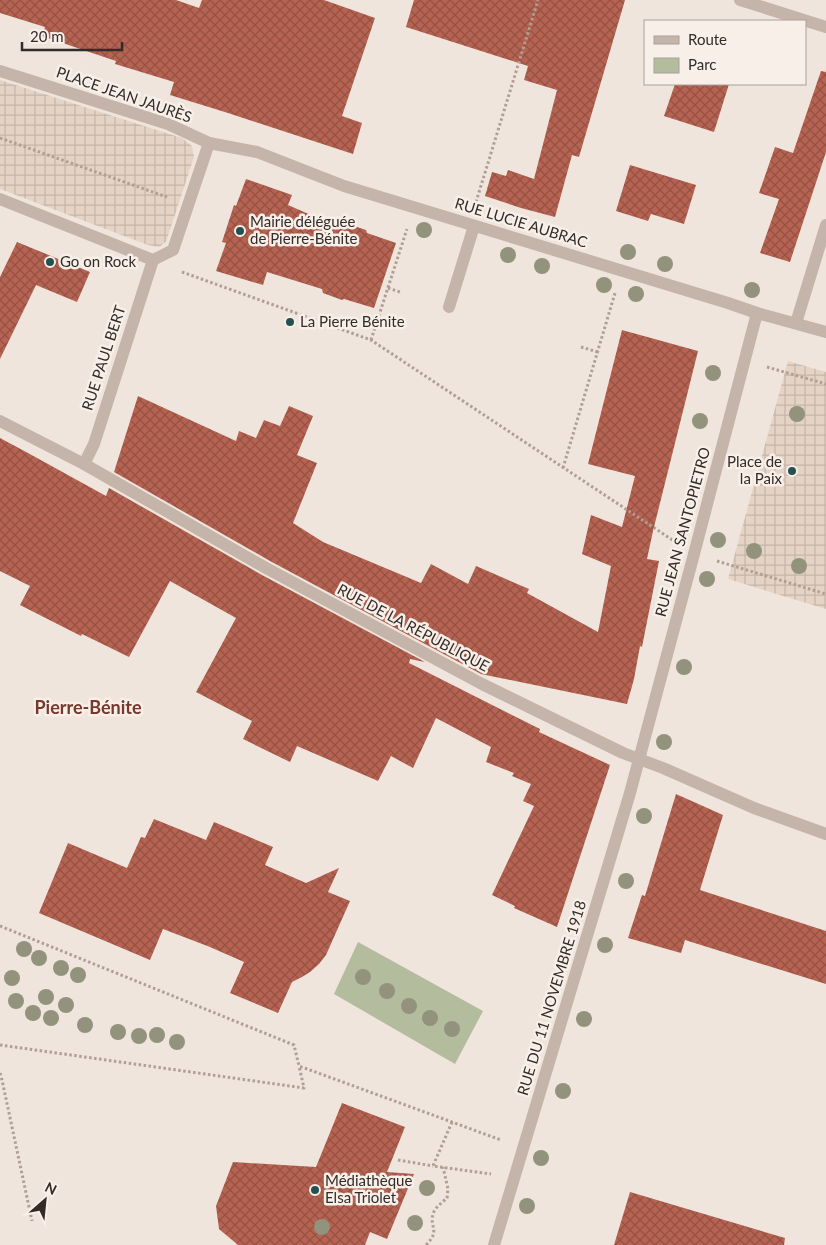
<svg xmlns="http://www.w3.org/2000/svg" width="826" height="1245" viewBox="0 0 826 1245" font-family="Lato,sans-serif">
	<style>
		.green { fill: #b4bc9e }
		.plaza { fill: url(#plaza-grid) }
		.building { fill: url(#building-cross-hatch) }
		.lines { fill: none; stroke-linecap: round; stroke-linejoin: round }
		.path { stroke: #b19e94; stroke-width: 3; stroke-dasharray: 2.5 2.5; stroke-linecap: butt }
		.minor { stroke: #c5b4a9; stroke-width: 12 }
		.tree { fill: #92927d }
		.poi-dot { fill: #235050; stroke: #f7efe8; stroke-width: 2 }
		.labels { text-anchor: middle; stroke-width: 5; stroke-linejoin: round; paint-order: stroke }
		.street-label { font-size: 15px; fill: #332b28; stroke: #f7efe8 }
		.poi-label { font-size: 15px; fill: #332b28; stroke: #f7efe8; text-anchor: start }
		.quarter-label { font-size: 18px; font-weight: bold; fill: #78382b; stroke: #f7efe8 }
	</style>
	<defs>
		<pattern id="plaza-grid" width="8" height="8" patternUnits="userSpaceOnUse" patternTransform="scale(1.25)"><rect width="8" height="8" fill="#e5d4c5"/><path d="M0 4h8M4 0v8" fill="none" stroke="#c5b6a9"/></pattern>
		<pattern id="building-cross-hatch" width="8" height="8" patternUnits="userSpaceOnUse" patternTransform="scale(1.25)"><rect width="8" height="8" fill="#b76352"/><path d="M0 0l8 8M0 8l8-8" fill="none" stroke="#955244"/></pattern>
	</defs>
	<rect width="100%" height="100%" fill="#efe5dc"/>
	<polygon class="green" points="358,942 483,1011 455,1064 334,994"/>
	<g class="plaza">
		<polygon points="0,80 182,138 192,146 194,157 166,242 159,247 148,245 0,189"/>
		<polygon points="788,361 826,372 826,609 728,579"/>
	</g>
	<g class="building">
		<polygon points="0,0 176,0 199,8 202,0 324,0 375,18 342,116 362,123 353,154 228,113 170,95 174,82 115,64 116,61 42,36 45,27 0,13"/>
		<polygon points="414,0 625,0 579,157 572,155 555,217 521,208 485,196 492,172 506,176 508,170 534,179 557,90 524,80 528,66 406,27"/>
		<polygon points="821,71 826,72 826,152 790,262 760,253 779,199 759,193 775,147 793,153"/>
		<polygon points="675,84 729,84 714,132 664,116"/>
		<polygon points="630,165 696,185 684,224 651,214 648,221 616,211"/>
		<polygon points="246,179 292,195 288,205 320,219 341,226 345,223 366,230 367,233 396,243 374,308 344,299 342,300 323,293 322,289 267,272 263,285 216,271 226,243 222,242 234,205 236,206"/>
		<polygon points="17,242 90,272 77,302 36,285 0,359 0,277"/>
		<polygon points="622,330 698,351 653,531 647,559 659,561 642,647 640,646 634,679 627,704 481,674 270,561 114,472 138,396 236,441 239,431 256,438 264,420 280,426 289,406 313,416 297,455 317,463 293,523 323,542 421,583 431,564 468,584 476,566 529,589 527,593 598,632 611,566 582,554 591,515 622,527 635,476 588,464"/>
		<polygon points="0,438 28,453 106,496 109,488 262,575 425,662 410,659 409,663 540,729 539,732 610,765 557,927 514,908 515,906 492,895 534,806 523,801 531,784 512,776 514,773 486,762 491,747 436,718 413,768 391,756 378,781 297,746 290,762 243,739 252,721 196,692 236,618 170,581 129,657 82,634 81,636 20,605 30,586 0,571"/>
		<polygon points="676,794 723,815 700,890 826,931 826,984 685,940 681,953 628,938 642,895 645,896"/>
		<polygon points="154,819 206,840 214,822 273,847 265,865 306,883 339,868 328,892 350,901 326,955 319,964 310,972 302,977 292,982 278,1013 230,993 244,962 210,947 163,929 150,960 39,913 68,843 127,868 141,837 145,838"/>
		<polygon points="342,1103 405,1127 387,1172 414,1174 387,1239 370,1232 365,1245 238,1245 219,1229 216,1206 233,1162 316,1167"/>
		<polygon points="630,1192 785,1238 784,1245 614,1245"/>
	</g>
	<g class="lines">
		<g class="path">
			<polyline points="0,138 167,197"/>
			<polyline points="476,202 538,0"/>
			<polyline points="182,272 371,340 674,541"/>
			<polyline points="388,288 400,292"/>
			<polyline points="371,340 407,229"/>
			<polyline points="581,347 598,352"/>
			<polyline points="767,367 826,384"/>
			<polyline points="563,468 615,293"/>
			<polyline points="717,561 826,594"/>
			<polyline points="0,926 294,1045 299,1066 501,1140"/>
			<polyline points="0,1045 304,1088 299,1066"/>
			<polyline points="0,1073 2,1080 32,1221"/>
			<polyline points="452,1122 433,1166 491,1174"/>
			<polyline points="398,1160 433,1166"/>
			<path d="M 426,1245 C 441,1230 429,1228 433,1214 C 435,1207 443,1202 447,1198 L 448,1189 L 443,1167"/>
		</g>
		<g class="minor">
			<polyline points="740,0 826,27"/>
			<polyline points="0,71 168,124 209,143 257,152 344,186 728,303 757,313 826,332"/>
			<polyline points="0,199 153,260 173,250 209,143"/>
			<polyline points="449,307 474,226"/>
			<polyline points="796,323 826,225"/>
			<polyline points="0,421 84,464 266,568 482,684 623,753 663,768 754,808 826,834"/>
			<polyline points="84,464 94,444 153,260"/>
			<polyline points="494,1245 630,793 694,554 757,313"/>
		</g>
	</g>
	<g class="tree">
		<circle cx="424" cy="230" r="8"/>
		<circle cx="628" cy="252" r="8"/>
		<circle cx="508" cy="255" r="8"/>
		<circle cx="665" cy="264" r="8"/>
		<circle cx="542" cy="266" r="8"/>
		<circle cx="604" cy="285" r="8"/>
		<circle cx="752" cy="290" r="8"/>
		<circle cx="636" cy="294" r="8"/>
		<circle cx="713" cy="373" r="8"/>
		<circle cx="797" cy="414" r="8"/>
		<circle cx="700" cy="421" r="8"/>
		<circle cx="718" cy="540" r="8"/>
		<circle cx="754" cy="551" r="8"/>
		<circle cx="799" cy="566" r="8"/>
		<circle cx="707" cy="579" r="8"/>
		<circle cx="684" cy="667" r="8"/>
		<circle cx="664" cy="742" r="8"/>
		<circle cx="644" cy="816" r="8"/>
		<circle cx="626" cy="881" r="8"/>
		<circle cx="605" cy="945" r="8"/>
		<circle cx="24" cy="949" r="8"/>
		<circle cx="39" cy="958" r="8"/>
		<circle cx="61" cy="968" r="8"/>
		<circle cx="78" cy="975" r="8"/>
		<circle cx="363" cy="977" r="8"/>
		<circle cx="12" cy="978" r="8"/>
		<circle cx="387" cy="991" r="8"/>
		<circle cx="46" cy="997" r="8"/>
		<circle cx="16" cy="1001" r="8"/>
		<circle cx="66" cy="1005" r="8"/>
		<circle cx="409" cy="1006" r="8"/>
		<circle cx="33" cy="1013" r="8"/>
		<circle cx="51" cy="1018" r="8"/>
		<circle cx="430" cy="1018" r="8"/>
		<circle cx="584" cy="1019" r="8"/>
		<circle cx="85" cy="1025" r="8"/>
		<circle cx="452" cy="1029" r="8"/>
		<circle cx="118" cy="1032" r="8"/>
		<circle cx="157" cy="1035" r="8"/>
		<circle cx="139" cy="1036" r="8"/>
		<circle cx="177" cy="1042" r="8"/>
		<circle cx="563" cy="1091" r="8"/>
		<circle cx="541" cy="1158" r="8"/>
		<circle cx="427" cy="1188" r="8"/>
		<circle cx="527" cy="1206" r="8"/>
		<circle cx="415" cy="1223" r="8"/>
		<circle cx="322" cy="1227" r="8"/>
	</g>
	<g class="poi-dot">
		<circle cx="240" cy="231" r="5"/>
		<circle cx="50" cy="262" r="5"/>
		<circle cx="290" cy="322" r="5"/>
		<circle cx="792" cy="471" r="5"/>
		<circle cx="315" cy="1190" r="5"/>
	</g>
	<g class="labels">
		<g class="street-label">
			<text transform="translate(124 95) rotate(19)" y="5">PLACE JEAN JAURÈS</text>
			<text transform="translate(521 223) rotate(17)" y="5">RUE LUCIE AUBRAC</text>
			<text transform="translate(104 358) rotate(-72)" y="5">RUE PAUL BERT</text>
			<text transform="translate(683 532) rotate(-75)" y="5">RUE JEAN SANTOPIETRO</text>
			<text transform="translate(413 628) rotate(28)" y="5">RUE DE LA RÉPUBLIQUE</text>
			<text transform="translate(552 998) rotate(-73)" y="5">RUE DU 11 NOVEMBRE 1918</text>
		</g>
		<g class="poi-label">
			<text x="250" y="227">Mairie déléguée<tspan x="250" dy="17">de Pierre-Bénite</tspan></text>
			<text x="60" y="267">Go on Rock</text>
			<text x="300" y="327">La Pierre Bénite</text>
			<text x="782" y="467" text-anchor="end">Place de<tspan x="782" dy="17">la Paix</tspan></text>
			<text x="325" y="1186">Médiathèque<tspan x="325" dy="17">Elsa Triolet</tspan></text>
		</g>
		<g class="quarter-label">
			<text x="88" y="714">Pierre-Bénite</text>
		</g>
	</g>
	<rect x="644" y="20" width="162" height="65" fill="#f7efe8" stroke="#a9a19b"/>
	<rect x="654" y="36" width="25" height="8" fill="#c5b4a9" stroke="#a9a19b"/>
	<text x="688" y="45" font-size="15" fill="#332b28">Route</text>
	<rect x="654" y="58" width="25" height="15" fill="#b4bc9e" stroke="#a9a19b"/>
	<text x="688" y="70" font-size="15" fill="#332b28">Parc</text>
	<g transform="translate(45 1200) rotate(27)" stroke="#f7efe8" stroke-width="4" paint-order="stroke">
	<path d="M0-4L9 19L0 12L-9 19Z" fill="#332b28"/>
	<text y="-8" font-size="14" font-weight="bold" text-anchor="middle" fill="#332b28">N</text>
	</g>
	<path d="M22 42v8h100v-8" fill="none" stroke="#332b28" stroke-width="2.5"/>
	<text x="30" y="42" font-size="15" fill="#332b28" stroke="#f7efe8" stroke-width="4" paint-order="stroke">20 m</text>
</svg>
